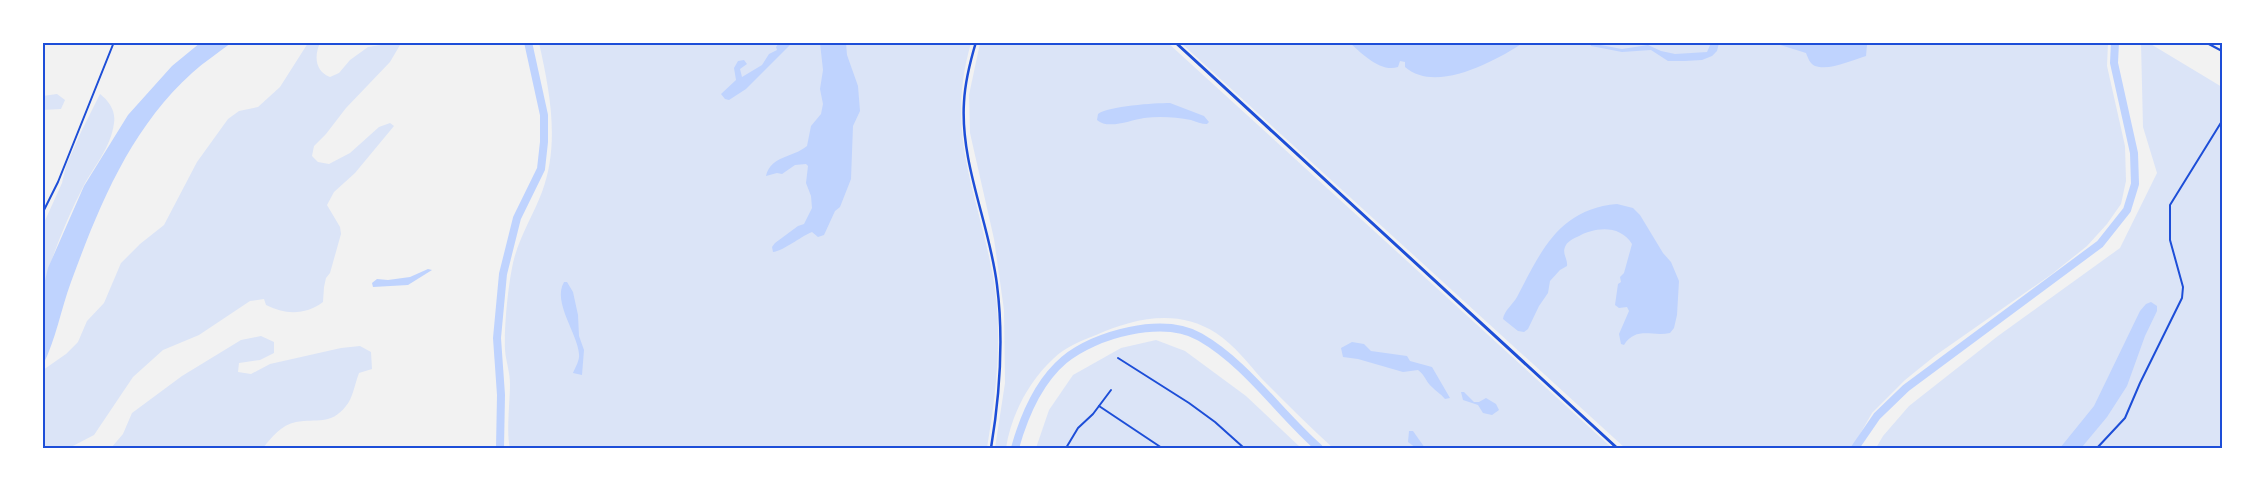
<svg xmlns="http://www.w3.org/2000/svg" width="2265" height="491" viewBox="0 0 2265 491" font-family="'Roboto Condensed',sans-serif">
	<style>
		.green { fill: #dbe4f7 }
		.water { fill: #bfd3fe }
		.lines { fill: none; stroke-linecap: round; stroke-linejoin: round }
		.river { stroke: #bfd3fe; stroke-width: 8 }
		.minor { stroke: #1d4ed8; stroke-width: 2 }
		.tertiary { stroke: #1d4ed8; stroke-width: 2.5 }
		.primary { stroke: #1d4ed8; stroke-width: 3 }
		.neatline { fill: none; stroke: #1d4ed8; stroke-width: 2 }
	</style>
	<rect width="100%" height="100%" fill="#f2f2f2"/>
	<g class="green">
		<path d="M 308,43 L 320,43 C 314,56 315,71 330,77 L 339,73 L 350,60 L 368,47 L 394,43 L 400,45 L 390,62 L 346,108 L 326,134 L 314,146 L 312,156 L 318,162 L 329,164 L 350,153 L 379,127 L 390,123 L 394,126 L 355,173 L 334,192 L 327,205 L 340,227 L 341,234 L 330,273 L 326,278 L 324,287 L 323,302 C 306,315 285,315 266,305 L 264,299 L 250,301 L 199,335 L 163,350 L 133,377 L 94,435 L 69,448 L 43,448 L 43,370 L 66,354 L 78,342 L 87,321 L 104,303 L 121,263 L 140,244 L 164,225 L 197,162 L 228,119 L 239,111 L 258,107 L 280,87 Z"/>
		<path d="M 539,43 L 971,43 C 946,130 974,183 991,266 C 1004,326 997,389 987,448 L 510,448 C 506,434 510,401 510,384 C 510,372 506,362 505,350 C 504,326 508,286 513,263 C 519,237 533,216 542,192 C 560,144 550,92 539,43 Z"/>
		<path d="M 980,43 L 1168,43 L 1612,448 L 1333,448 C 1309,426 1285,402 1262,379 C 1248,363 1234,345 1216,333 C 1178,308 1134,318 1096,335 C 1081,341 1065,347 1053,359 C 1028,382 1011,416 1006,448 L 995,448 L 1005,383 L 1004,310 L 994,239 L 970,133 L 969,95 Z"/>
		<polygon points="1181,43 2108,43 2107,66 2125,146 2126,181 2121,204 2107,224 2087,246 2052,274 1936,355 1905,380 1872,413 1852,448 1625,448"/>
		<polygon points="2141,43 2149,43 2222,87 2222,448 1876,448 1883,436 1909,406 1998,336 2120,248 2157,173 2143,127"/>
		<polygon points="57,94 65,100 61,109 43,110 43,96"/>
		<path d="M 100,94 C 109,101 116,111 114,123 C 111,147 95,165 84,185 C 67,218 52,254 43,289 L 43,225 L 62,183 L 66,166 L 81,132 Z"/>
		<path d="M 261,336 L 274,342 L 274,353 L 260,360 L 239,363 L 238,372 L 251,374 L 270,364 L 341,348 L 360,346 L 371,352 L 372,369 L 359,373 C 355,383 353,398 346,406 C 330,426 317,418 296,422 C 281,425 272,437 263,448 L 111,448 L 123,434 L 132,413 L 182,376 L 241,340 Z"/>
		<polygon points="1156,340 1185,351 1246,396 1301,448 1036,448 1049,410 1073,375 1121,348"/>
	</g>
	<g class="water">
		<path d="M 1803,42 L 1862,43 L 1867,45 L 1866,56 C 1852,60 1830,71 1815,66 C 1810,64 1808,58 1806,53 L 1774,43 Z"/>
		<path d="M 200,43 L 231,43 C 218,53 204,62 192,73 C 130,129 99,206 71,282 C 61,309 56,339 43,365 L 43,289 L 48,268 L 84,186 L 128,115 L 172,66 Z"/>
		<polygon points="779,43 792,43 746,89 729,100 725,99 721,94 736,80 734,68 738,61 744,60 747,64 740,69 742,77 762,65 769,54 777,50 776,47"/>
		<path d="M 820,43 L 846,43 L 847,55 L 858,86 L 860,111 L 853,126 L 851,179 L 840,207 L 835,211 L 824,235 L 818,237 L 812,232 C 800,237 783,251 773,252 L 772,247 L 775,243 L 798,226 L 804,224 L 812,208 L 811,196 L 806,183 L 808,166 L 806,164 L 795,165 L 782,174 L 777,173 L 766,176 C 771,155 793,158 807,146 L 811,126 L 821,114 L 823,104 L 820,89 L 823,70 Z"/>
		<path d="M 1350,43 L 1523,43 C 1495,61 1436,94 1405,67 L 1405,62 L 1400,61 L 1398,67 C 1381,73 1361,53 1350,43 Z"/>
		<polygon points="1590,43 1622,49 1648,45 1661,51 1675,54 1707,52 1711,43 1719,43 1717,51 1712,56 1702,60 1685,61 1668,61 1651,50 1622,52 1591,46"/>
		<path d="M 1170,103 L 1204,116 L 1209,122 L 1207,124 C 1201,124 1197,122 1191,120 C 1176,117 1159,116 1144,118 C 1131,120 1108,130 1097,120 L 1098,114 C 1108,106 1155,103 1170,103 Z"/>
		<path d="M 1617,204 L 1633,208 L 1640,215 L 1663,253 L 1671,262 L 1679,281 L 1677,315 L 1674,328 L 1670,333 C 1652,337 1636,326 1624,345 L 1621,344 L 1619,334 L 1629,311 L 1627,307 L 1619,308 L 1615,305 L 1618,284 L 1621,282 L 1620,277 L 1624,273 L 1632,244 C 1620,224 1594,227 1577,237 C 1572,239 1567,242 1565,247 C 1562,254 1568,259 1567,266 L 1560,270 L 1550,281 L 1548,293 L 1539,306 L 1528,329 L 1524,332 L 1518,331 L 1503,319 C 1504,311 1513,304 1517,297 C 1541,251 1559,209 1617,204 Z"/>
		<polygon points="428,269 432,270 408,285 373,287 372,283 377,279 388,280 410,277"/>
		<path d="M 564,282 L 567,282 L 573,292 L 578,315 L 579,336 L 584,350 L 582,375 L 573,373 C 575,368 580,360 579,354 C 578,334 552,302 564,282 Z"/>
		<polygon points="2151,302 2157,306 2157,311 2145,336 2127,386 2107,417 2082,447 2060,448 2094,406 2140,311 2146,304"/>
		<path d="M 1352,342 L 1364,344 L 1371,351 L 1407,356 L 1410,361 L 1432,367 L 1450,398 L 1445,399 C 1440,393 1437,392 1432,387 C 1426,382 1425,375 1418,370 L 1403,372 L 1358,359 L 1343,357 L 1341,348 Z"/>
		<polygon points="1461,392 1464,392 1474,402 1479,402 1486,398 1496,404 1499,410 1492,415 1483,413 1478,405 1463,400"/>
		<polygon points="1409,431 1413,431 1425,448 1416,448 1408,442"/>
	</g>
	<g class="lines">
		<g class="river">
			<polyline points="500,448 501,395 497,338 503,274 517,218 541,169 544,142 544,115 528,42"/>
			<path d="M 1015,448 C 1024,416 1038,382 1064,360 C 1095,334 1163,316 1200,337 C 1247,364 1279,413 1319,448"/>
			<polyline points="1855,448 1877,416 1906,388 2100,244 2127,210 2135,184 2134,153 2114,63 2115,42"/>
		</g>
		<g class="minor">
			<polyline points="2205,42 2222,51"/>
			<polyline points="42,214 58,182 114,42"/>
			<polyline points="1118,358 1189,403 1215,422 1244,448"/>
			<polyline points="1099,406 1162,448"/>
			<polyline points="1066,448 1078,428 1093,414 1111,390"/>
			<polyline points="2097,448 2125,418 2140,383 2182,298 2183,287 2170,240 2170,205 2222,121"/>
		</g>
		<path class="tertiary" d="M 976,42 C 970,62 965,82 964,102 C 960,164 990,225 997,285 C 1004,340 1000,394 991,448"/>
		<polyline class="primary" points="1175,42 1617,448"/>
	</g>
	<rect width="2265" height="491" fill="none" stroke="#ffffff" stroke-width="88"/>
	<rect x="44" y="44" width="2177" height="403" class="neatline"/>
</svg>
